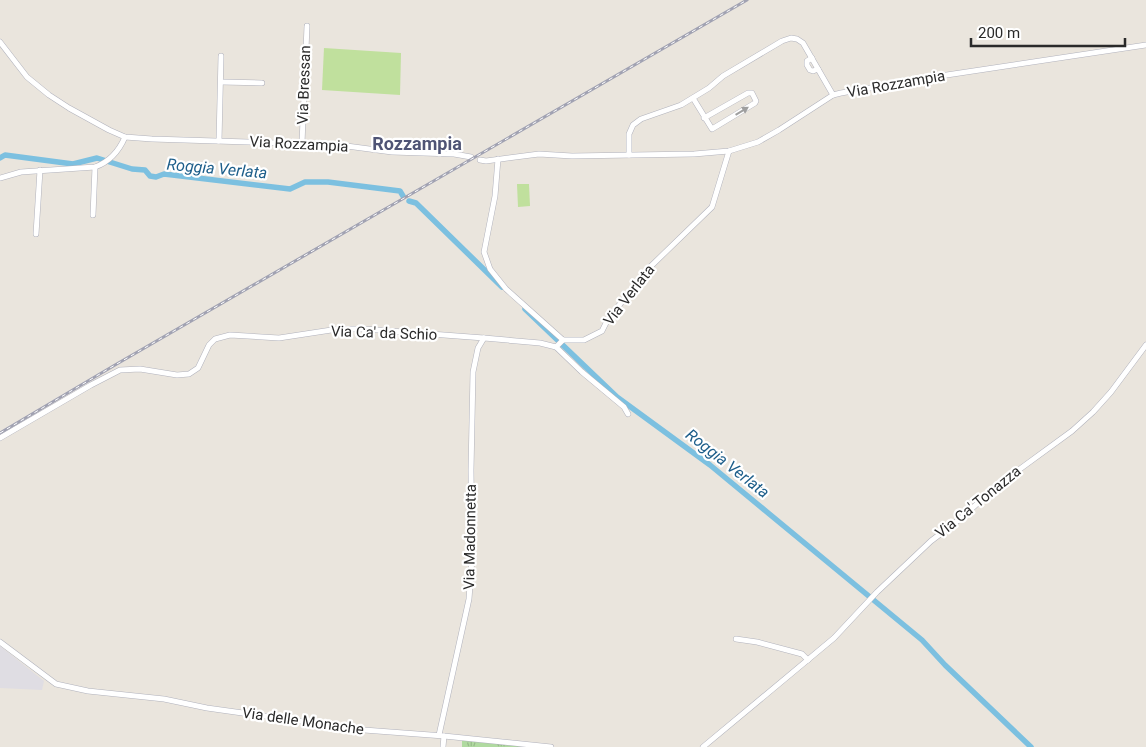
<svg xmlns="http://www.w3.org/2000/svg" width="1146" height="747" viewBox="0 0 1146 747" font-family="Roboto,sans-serif">
	<style>
		.industrial { fill: #dfdde3 }
		.grass { fill: url(#grass-tufts) }
		.pitch { fill: #c0e09d }
		.lines { fill: none; stroke-linecap: round; stroke-linejoin: round }
		.canal { stroke: #7cc0e0; stroke-width: 5.5 }
		.minor-casing { stroke: #b1b2bc; stroke-width: 6 }
		.minor { stroke: #fff; stroke-width: 5 }
		.rail-casing { stroke: #a1a2b2; stroke-width: 3 }
		.rail { stroke: #fff; stroke-width: 1; stroke-dasharray: 4; stroke-linecap: butt }
		.oneway { fill: #9f9f9f }
		.labels { text-anchor: middle; stroke-width: 4.5; stroke-linejoin: round; paint-order: stroke }
		.street-label { font-size: 15px; fill: #2a2a2a; stroke: #fff }
		.water-label { font-size: 16px; font-style: italic; fill: #1d5e8a; stroke: #fff }
		.quarter-label { font-size: 18px; font-weight: bold; fill: #4f5475; stroke: #fff }
	</style>
	<defs>
		<pattern id="grass-tufts" width="24" height="20" patternUnits="userSpaceOnUse" patternTransform="scale(1.25)"><rect width="24" height="20" fill="#b0daa0"/><path d="M3 7l-1-3M5 7V3M7 7l1-3M15 17l-1-3M17 17v-4M19 17l1-3" fill="none" stroke="#98bb8a"/></pattern>
	</defs>
	<rect width="100%" height="100%" fill="#eae5dd"/>
	<polygon class="industrial" points="0,646 44,681 42,690 0,688"/>
	<polygon class="grass" points="462,739 538,747 462,747"/>
	<g class="pitch">
		<polygon points="324,48 401,53 400,95 322,90"/>
		<polygon points="517,184 529,184 530,206 518,207"/>
	</g>
	<g class="lines">
		<g class="canal">
			<polyline points="0,158 5,155 73,164 97,158 132,169 145,170 150,176 156,177 164,174 290,189 305,182 328,182 400,191 403,196"/>
			<polyline points="409,201 416,203 502,287"/>
			<polyline points="525,309 617,397 710,465 922,640 945,665 1031,747"/>
		</g>
		<defs>
			<g id="minor">
				<polyline points="0,42 27,77 49,95 69,108 109,130 125,137 152,139 339,145 392,152 454,154 471,157"/>
				<polyline points="812,58 807,61 807,65 810,70 813,71 818,69"/>
				<polyline points="221,82 262,83"/>
				<polyline points="693,98 712,129 755,103 756,101 752,93 748,93 704,118"/>
				<polyline points="219,141 221,56"/>
				<polyline points="302,143 307,26"/>
				<polyline points="629,155 629,134 633,125 641,119 681,105 709,88 723,76 782,41 791,38 797,39 803,43 833,95"/>
				<polyline points="498,159 495,196 484,252 490,269 506,289 563,340 584,340 602,331 608,319 649,268 712,207 729,151"/>
				<polyline points="480,160 486,161 539,154 572,156 694,154 729,151 758,142 779,130 833,95 841,93 940,76 1146,45"/>
				<path d="M 0,178 L 21,172 L 95,167 C 109,162 119,151 125,137"/>
				<polyline points="93,215 95,167"/>
				<polyline points="36,234 40,170"/>
				<polyline points="556,347 582,372 624,407 628,414"/>
				<polyline points="0,438 91,385 120,370 140,369 177,375 189,374 198,368 209,345 215,339 230,335 279,338 338,329 364,329 484,338 540,343 556,347 563,340"/>
				<polyline points="736,639 757,642 802,654 808,660"/>
				<polyline points="0,642 56,684 88,691 164,699 207,708 364,730 444,736 551,747"/>
				<polyline points="439,735 469,599 472,558 471,470 473,372 478,348 484,338"/>
				<polyline points="443,747 444,736"/>
				<polyline points="703,747 834,638 877,592 931,541 960,519 998,485 1072,431 1093,412 1111,392 1146,345"/>
			</g>
		</defs>
		<use href="#minor" class="minor-casing"/>
		<use href="#minor" class="minor"/>
		<defs>
			<polyline id="rail" points="0,433 115,365 747,0"/>
		</defs>
		<use href="#rail" class="rail-casing"/>
		<use href="#rail" class="rail"/>
	</g>
	<defs><path id="oneway-solid" d="M-6-.8H1V-3.2L6.5 0L1 3.2V.8H-6Z" transform="scale(1.25)"/></defs>
	<use class="oneway" href="#oneway-solid" transform="translate(742 111) rotate(-31)"/>
	<g class="labels">
		<g class="street-label">
			<text transform="translate(896 84) rotate(-10)" y="5">Via Rozzampia</text>
			<text transform="translate(304 85) rotate(-88)" y="5">Via Bressan</text>
			<text transform="translate(299 144) rotate(3)" y="5">Via Rozzampia</text>
			<text transform="translate(629 295) rotate(-52)" y="5">Via Verlata</text>
			<text transform="translate(384 333) rotate(2)" y="5">Via Ca' da Schio</text>
			<text transform="translate(978 502) rotate(-39)" y="5">Via Ca' Tonazza</text>
			<text transform="translate(470 537) rotate(-89)" y="5">Via Madonnetta</text>
			<text transform="translate(303 721) rotate(8)" y="5">Via delle Monache</text>
		</g>
		<g class="water-label">
			<text transform="translate(217 168) rotate(5)" y="6">Roggia Verlata</text>
			<text transform="translate(728 463) rotate(38)" y="6">Roggia Verlata</text>
		</g>
		<g class="quarter-label">
			<text x="417" y="150">Rozzampia</text>
		</g>
	</g>
	<path d="M971 38v8h154v-8" fill="none" stroke="#2a2a2a" stroke-width="2.5"/>
	<text x="978" y="38" font-size="15" fill="#2a2a2a" stroke="#ffffff" stroke-width="4" paint-order="stroke">200 m</text>
</svg>
